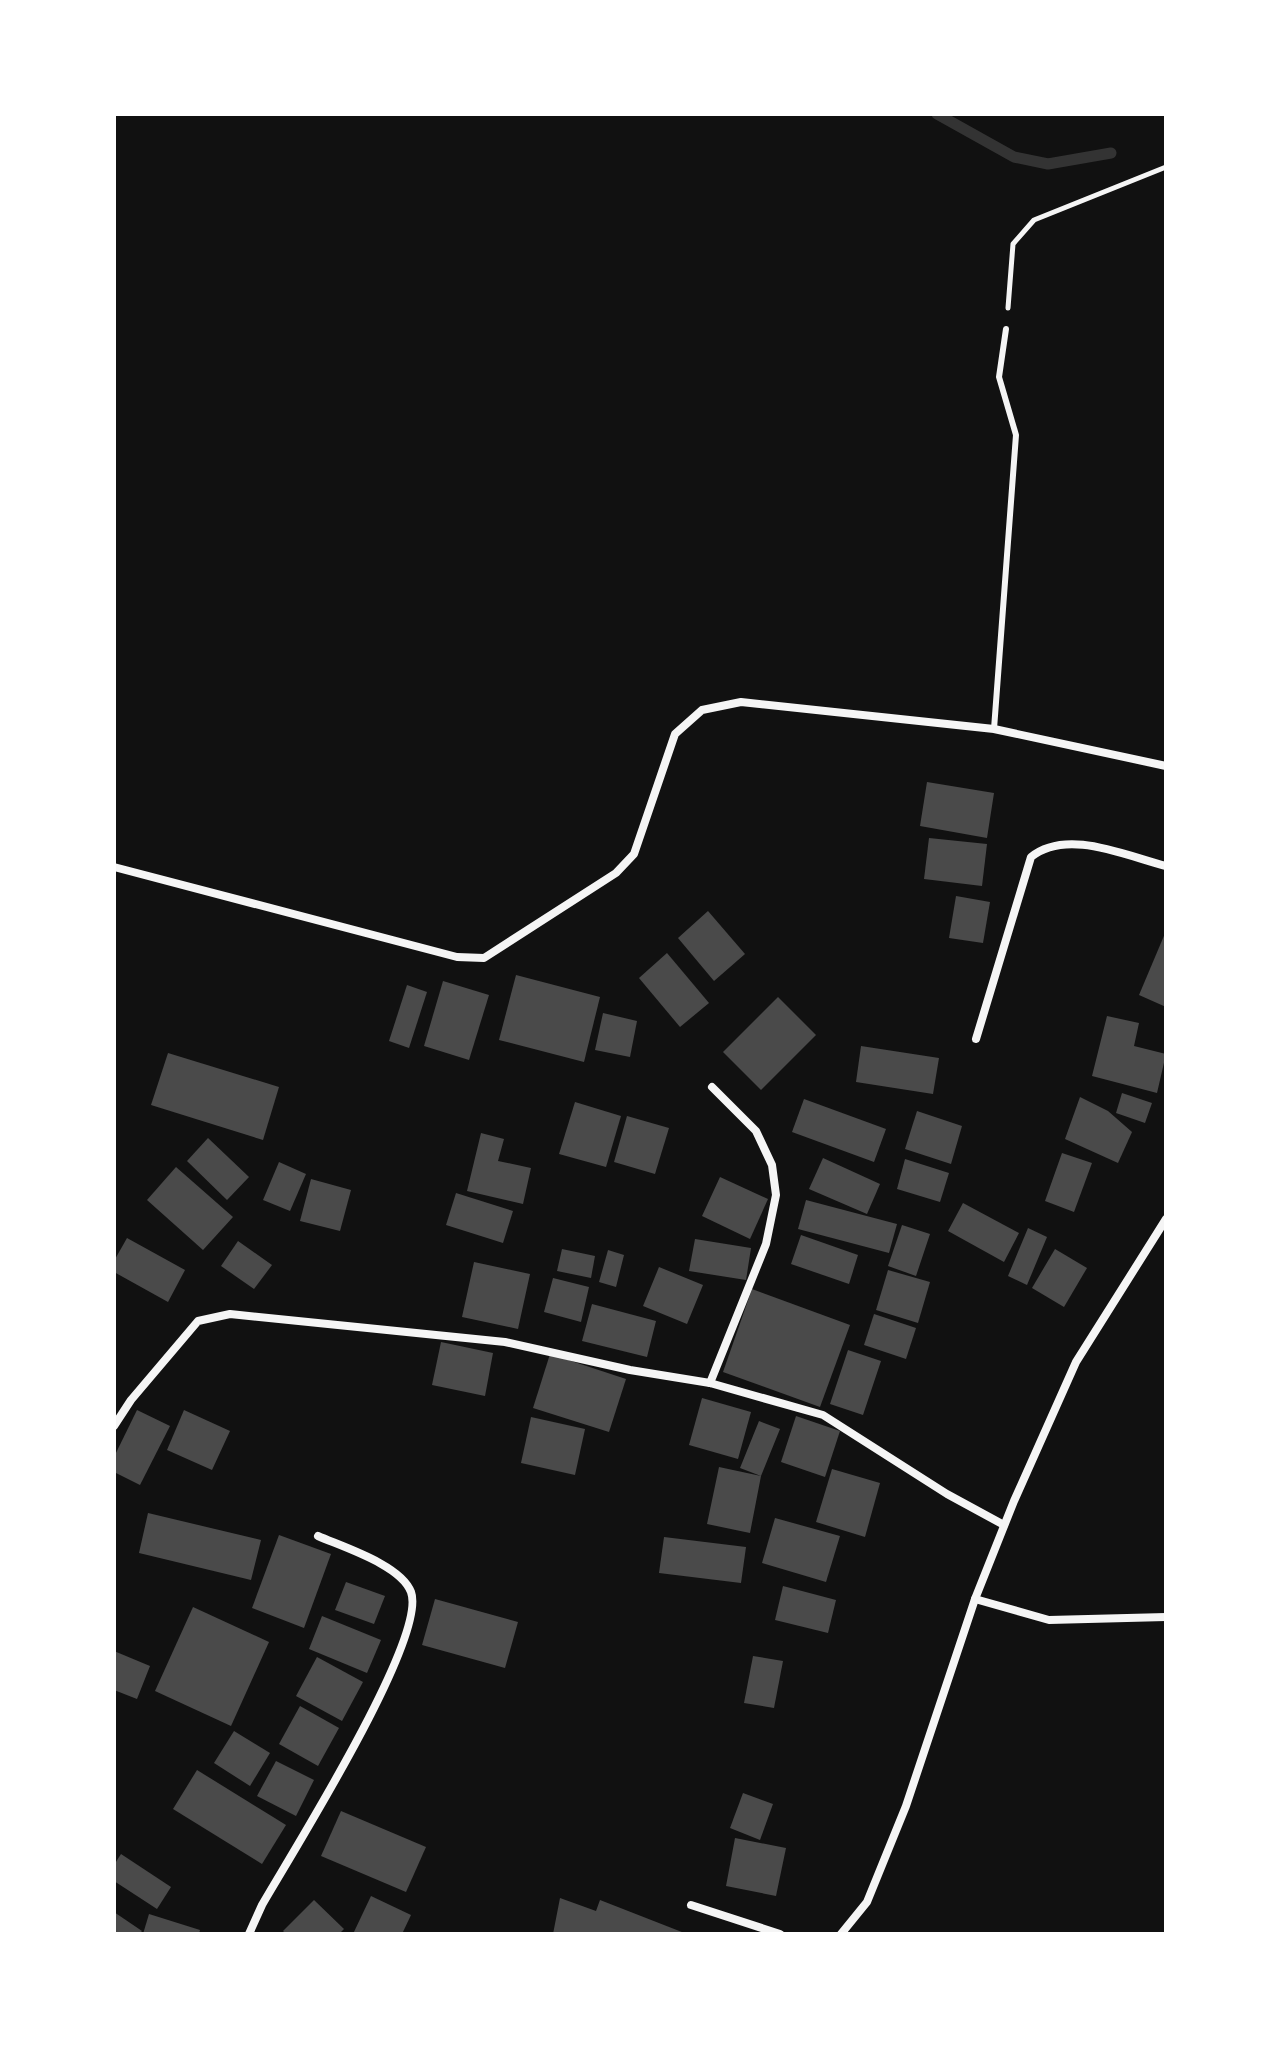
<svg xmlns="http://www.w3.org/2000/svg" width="1280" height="2048" viewBox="0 0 1280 2048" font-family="Jost,sans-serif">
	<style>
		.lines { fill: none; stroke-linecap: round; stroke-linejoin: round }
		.stream { stroke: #333; stroke-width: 11 }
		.building { fill: #4a4a4a }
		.path { stroke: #f5f5f5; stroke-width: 5 }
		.service { stroke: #f5f5f5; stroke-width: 6 }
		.minor { stroke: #f5f5f5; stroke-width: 8 }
	</style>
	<rect width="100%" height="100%" fill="#111"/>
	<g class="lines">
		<polyline class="stream" points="937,114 1014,157 1048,164 1111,153"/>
	</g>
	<g class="building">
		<polygon points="927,782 994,793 987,838 920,826"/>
		<polygon points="929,838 987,844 982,886 924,879"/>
		<polygon points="956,896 990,902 983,943 949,938"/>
		<polygon points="708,911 745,954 714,981 678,938"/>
		<polygon points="1166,931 1166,1007 1139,995"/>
		<polygon points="667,953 709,1003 680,1027 639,978"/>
		<polygon points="516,975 600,997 584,1062 499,1040"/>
		<polygon points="443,981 489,995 469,1060 424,1046"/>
		<polygon points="407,985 427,992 409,1048 389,1041"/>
		<polygon points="778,997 816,1035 761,1090 723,1052"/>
		<polygon points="603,1013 637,1021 630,1057 595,1050"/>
		<polygon points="1107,1016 1139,1023 1134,1046 1166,1054 1157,1093 1092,1076"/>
		<polygon points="861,1046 939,1058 933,1094 856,1082"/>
		<polygon points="168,1053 279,1087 263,1140 151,1105"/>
		<polygon points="1122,1093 1152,1103 1145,1123 1116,1113"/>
		<polygon points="1080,1097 1108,1111 1132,1132 1118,1163 1065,1139"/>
		<polygon points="804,1099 886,1129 874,1162 792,1132"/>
		<polygon points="575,1102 621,1116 606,1167 559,1154"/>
		<polygon points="917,1111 962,1126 951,1164 905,1149"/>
		<polygon points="627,1116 669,1128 655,1174 614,1162"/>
		<polygon points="481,1133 504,1139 498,1161 531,1168 523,1204 467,1191"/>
		<polygon points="208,1138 249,1177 227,1200 187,1161"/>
		<polygon points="1062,1153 1092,1163 1074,1212 1045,1201"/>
		<polygon points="823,1158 880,1184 867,1214 809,1189"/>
		<polygon points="905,1159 949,1173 940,1202 897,1189"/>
		<polygon points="279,1162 306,1174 290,1211 263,1200"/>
		<polygon points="176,1167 233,1217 203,1250 147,1200"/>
		<polygon points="720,1177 768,1199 750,1239 702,1216"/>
		<polygon points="311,1179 351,1190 340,1231 300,1221"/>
		<polygon points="456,1193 513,1211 503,1243 446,1225"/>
		<polygon points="806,1200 897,1224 889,1253 798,1229"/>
		<polygon points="963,1203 1019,1233 1004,1262 948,1231"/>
		<polygon points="902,1225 930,1234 916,1276 888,1266"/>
		<polygon points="1028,1228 1047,1237 1027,1285 1008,1276"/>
		<polygon points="801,1235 858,1255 849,1284 791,1264"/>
		<polygon points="127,1238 185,1270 168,1302 114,1272 114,1261"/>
		<polygon points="695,1239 751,1248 746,1280 689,1271"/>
		<polygon points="238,1241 272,1265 254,1289 221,1266"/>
		<polygon points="562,1249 595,1256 591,1278 557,1271"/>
		<polygon points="1055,1249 1087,1268 1064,1307 1032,1288"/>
		<polygon points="608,1250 624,1255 616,1287 599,1282"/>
		<polygon points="474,1262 530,1274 518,1329 462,1317"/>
		<polygon points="659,1267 703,1285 687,1324 643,1306"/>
		<polygon points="888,1270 930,1282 918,1323 876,1310"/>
		<polygon points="553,1278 589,1287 581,1322 544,1312"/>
		<polygon points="752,1289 850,1325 820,1407 723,1372"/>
		<polygon points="592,1304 656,1321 647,1357 582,1341"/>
		<polygon points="874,1314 916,1328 906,1359 864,1345"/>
		<polygon points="441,1342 493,1353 485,1396 432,1385"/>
		<polygon points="848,1350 881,1361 863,1415 830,1404"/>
		<polygon points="550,1354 626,1379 609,1432 533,1408"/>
		<polygon points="702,1398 751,1412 738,1459 689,1445"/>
		<polygon points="137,1410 170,1426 140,1485 114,1472 114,1457"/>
		<polygon points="184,1410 230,1431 212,1470 167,1450"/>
		<polygon points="796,1416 840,1431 825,1477 781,1462"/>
		<polygon points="531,1417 585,1429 575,1475 521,1463"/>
		<polygon points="759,1421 780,1429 761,1476 750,1533 707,1524 719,1467 761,1476 740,1468"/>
		<polygon points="832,1469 880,1483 865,1537 816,1522"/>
		<polygon points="148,1513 261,1540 251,1580 139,1553"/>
		<polygon points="775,1518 840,1536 826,1582 762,1563"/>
		<polygon points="279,1535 331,1554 304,1628 252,1608"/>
		<polygon points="664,1537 746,1547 741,1583 659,1573"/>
		<polygon points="346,1582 385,1596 374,1624 335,1610"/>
		<polygon points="783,1586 836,1600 828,1633 775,1620"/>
		<polygon points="435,1599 518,1622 505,1668 422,1645"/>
		<polygon points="193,1607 269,1642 231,1726 155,1691"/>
		<polygon points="322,1616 381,1640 367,1673 309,1649"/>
		<polygon points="114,1651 150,1666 137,1699 114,1690"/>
		<polygon points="753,1656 783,1661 774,1708 744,1703"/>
		<polygon points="317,1657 363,1682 342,1721 296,1696"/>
		<polygon points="300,1706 339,1728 318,1766 279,1744"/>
		<polygon points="234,1731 270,1753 250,1786 214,1763"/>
		<polygon points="276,1761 314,1780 296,1816 257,1796"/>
		<polygon points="197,1770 286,1825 262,1864 173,1809"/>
		<polygon points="743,1793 773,1804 760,1840 730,1828"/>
		<polygon points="341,1811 426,1847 406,1892 321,1856"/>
		<polygon points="735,1838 786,1848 776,1896 726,1886"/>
		<polygon points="121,1854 171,1887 157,1909 114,1881 114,1865"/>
		<polygon points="371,1896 411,1915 402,1934 353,1934"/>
		<polygon points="560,1898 596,1911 600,1900 687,1934 553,1934"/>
		<polygon points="314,1900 344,1929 339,1934 286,1934 283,1931"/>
		<polygon points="114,1912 142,1931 139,1934 114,1934"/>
		<polygon points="149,1914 200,1930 199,1934 143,1934"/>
	</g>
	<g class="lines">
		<polyline class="path" points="1008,308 1013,244 1034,220 1166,167"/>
		<polyline class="service" points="994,729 1016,435 999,377 1006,329"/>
		<g class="minor">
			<polyline points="114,867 457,957 484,958 616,873 634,854 675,734 702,710 741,702 994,729 1166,766"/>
			<path d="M 976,1039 L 1031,857 C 1067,828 1126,856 1166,866"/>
			<polyline points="710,1383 766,1244 776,1195 772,1165 756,1131 712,1087"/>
			<polyline points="114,1426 131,1400 198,1321 230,1314 505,1342 630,1370 710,1383 823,1415 947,1494 1004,1525"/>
			<polyline points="975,1599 1049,1620 1166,1617"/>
			<polyline points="691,1905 780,1934"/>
			<path d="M 249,1934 L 262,1905 C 290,1856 428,1638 411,1592 C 401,1565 343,1547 318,1536"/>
			<polyline points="841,1934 867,1902 906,1806 975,1599 1014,1501 1076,1362 1166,1219"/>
		</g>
	</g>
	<rect width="1280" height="2048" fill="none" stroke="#ffffff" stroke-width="232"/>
</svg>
